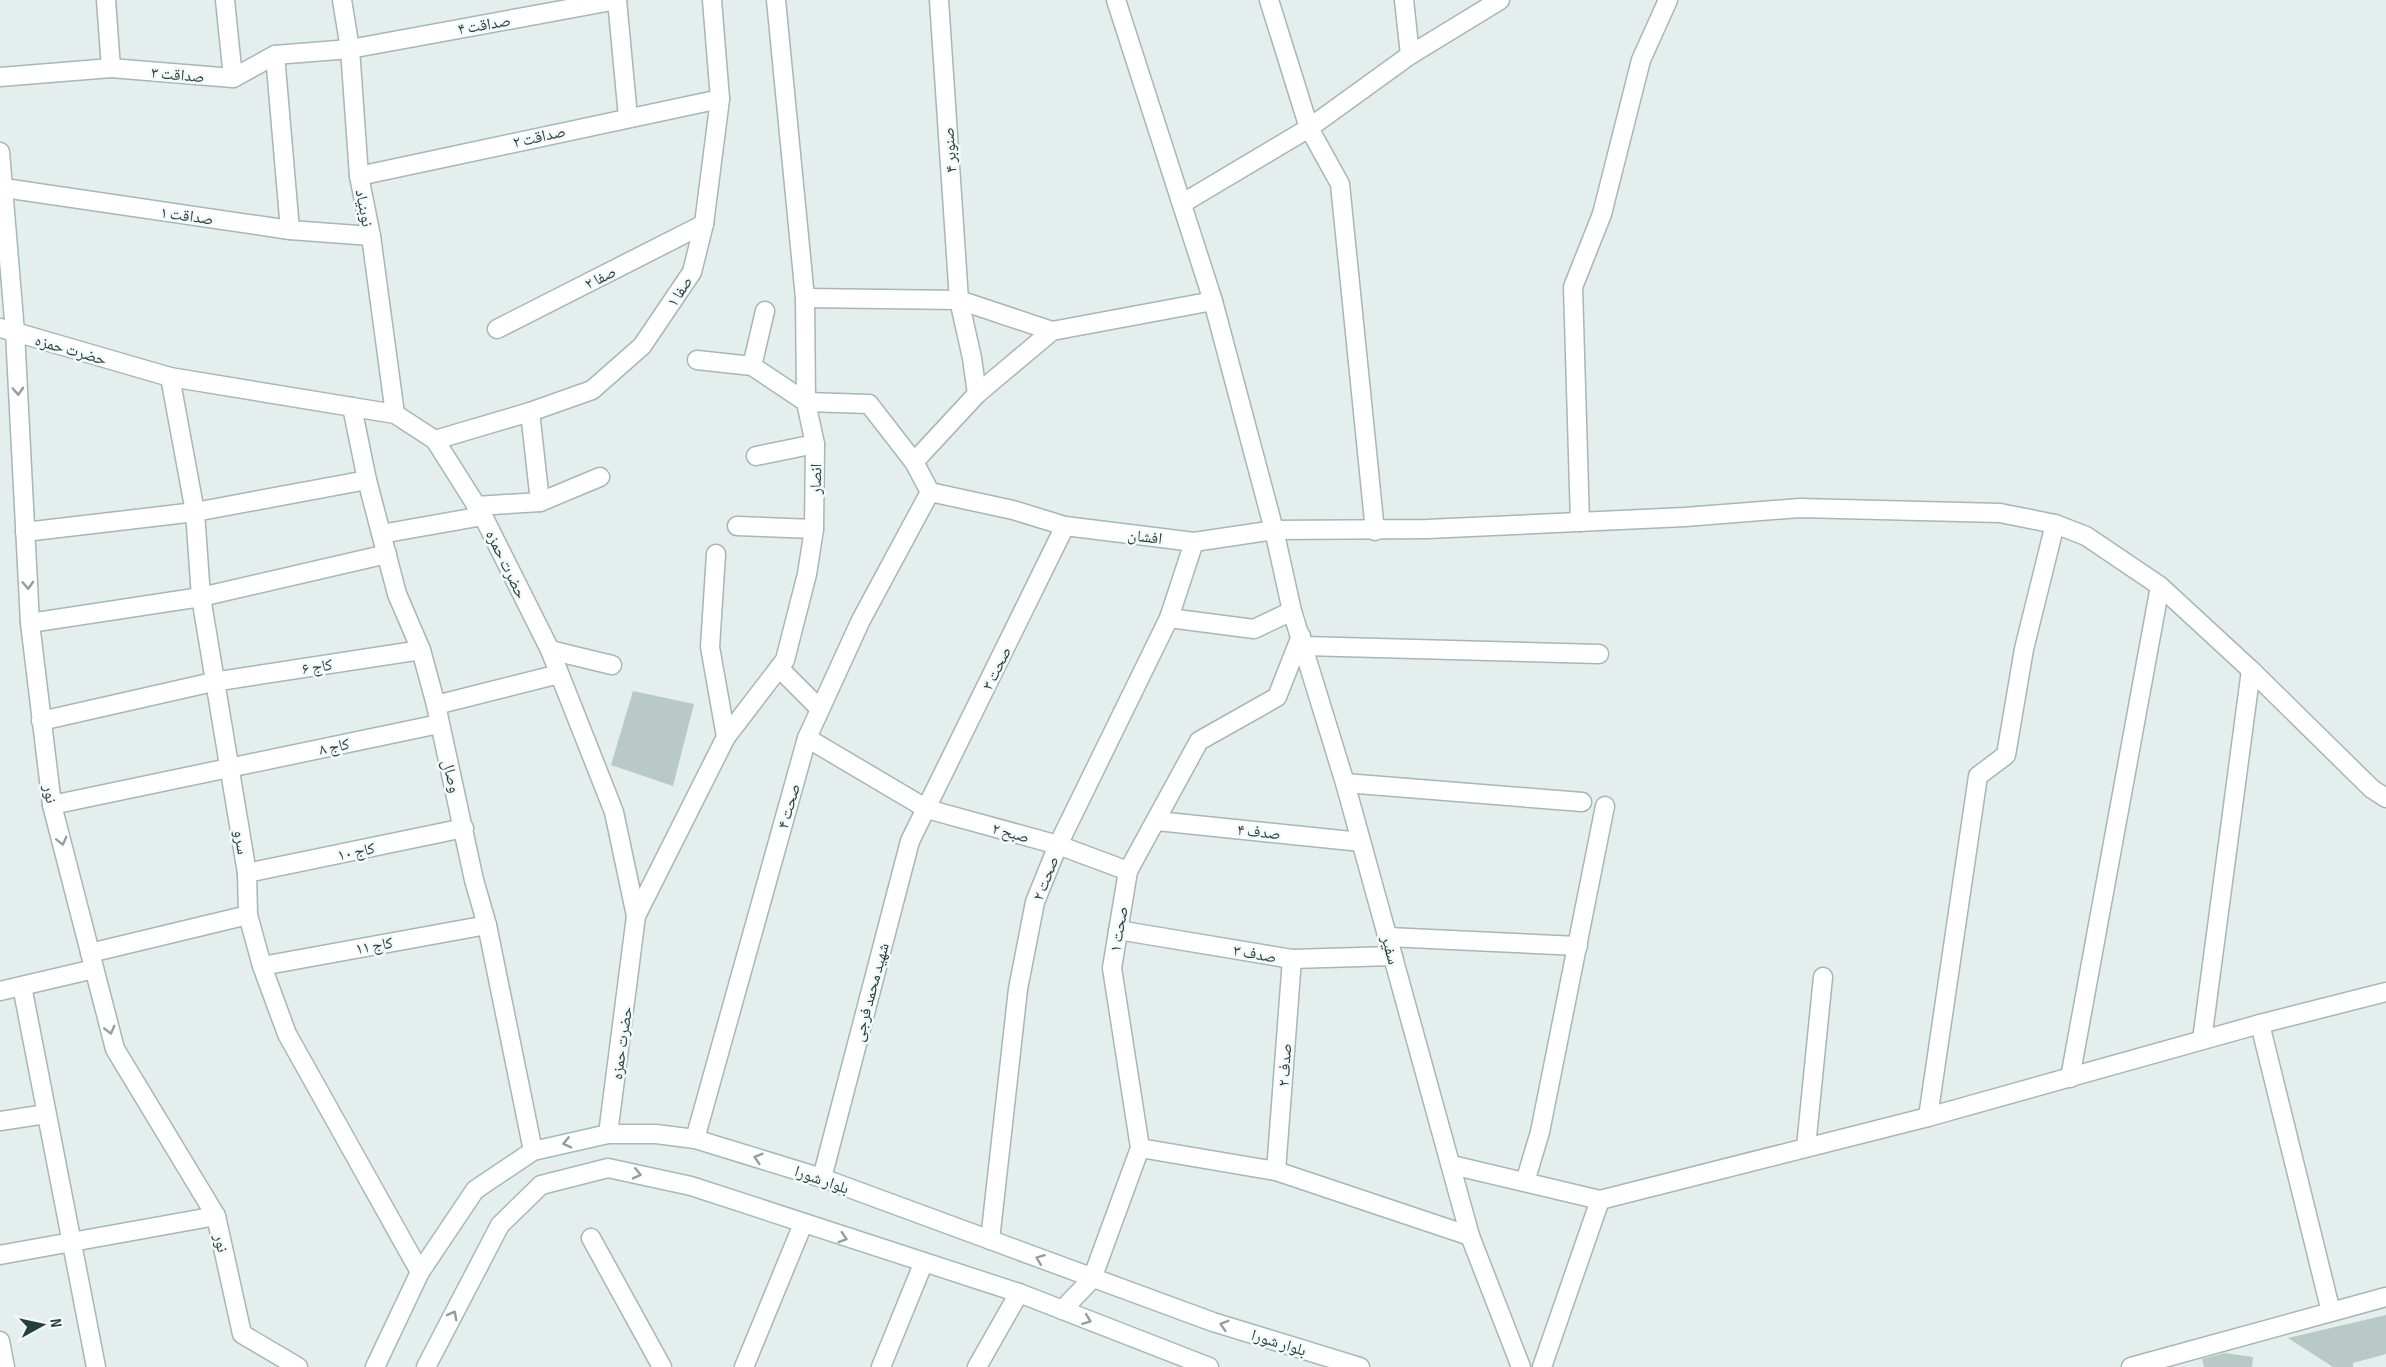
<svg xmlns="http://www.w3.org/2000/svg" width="2386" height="1367" viewBox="0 0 2386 1367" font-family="'Sofia Sans Condensed','Noto Naskh Arabic',sans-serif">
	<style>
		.building { fill: #b9c9c5 }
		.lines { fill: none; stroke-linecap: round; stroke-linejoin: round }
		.minor-casing { stroke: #a6b7b4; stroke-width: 21 }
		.secondary-casing { stroke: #a2bbb6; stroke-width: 21 }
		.minor { stroke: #fff; stroke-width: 18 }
		.secondary { stroke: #fff; stroke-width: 18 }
		.oneway { stroke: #90a09e }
		.labels { text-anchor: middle; stroke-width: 5; stroke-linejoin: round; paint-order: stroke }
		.street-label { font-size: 16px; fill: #22413e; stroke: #f5faf9 }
	</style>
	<rect width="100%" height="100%" fill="#e4eeec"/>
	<g class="building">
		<polygon points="633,691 694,704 673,786 611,765"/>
		<polygon points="2386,1315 2386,1354 2353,1363 2353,1367 2333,1367 2288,1338"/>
		<polygon points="2225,1353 2253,1357 2252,1367 2204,1367 2202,1359"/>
	</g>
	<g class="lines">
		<defs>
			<g id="minor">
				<polyline points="106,0 111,68"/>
				<polyline points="225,0 233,78"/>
				<polyline points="342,0 350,49 359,176 371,236 395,414"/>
				<polyline points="617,0 628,117"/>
				<polyline points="939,0 959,300 972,358 977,394"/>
				<polyline points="1116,0 1213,301 1274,530 1292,611 1345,783 1470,1236 1521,1367"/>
				<polyline points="1269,0 1309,128 1410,55 1404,0"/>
				<polyline points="275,55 290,230"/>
				<polyline points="1410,55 1500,0"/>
				<polyline points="0,77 111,68 233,78 275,55 350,49 617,0"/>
				<polyline points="359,176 720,99"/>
				<polyline points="4,188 290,230 371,236"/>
				<polyline points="1183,203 1309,128 1340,184 1375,531"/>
				<polyline points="805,298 959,300 1052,331 1213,301"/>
				<polyline points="497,329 704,224"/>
				<polyline points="697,360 752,366 806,402 869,404 914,462 930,492 1013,510 1065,526 1194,542 1274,530 1427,529 1685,517 1800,508 2000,513 2055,524 2086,536 2160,586 2251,670 2372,789 2386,798"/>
				<polyline points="752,366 765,311"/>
				<polyline points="170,377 195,512 201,597 247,873 248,915 262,966 287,1034 420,1272"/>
				<polyline points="352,407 367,480 397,594 421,650 436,705 474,880 487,925 533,1151"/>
				<polyline points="530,412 540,502"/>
				<polyline points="435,440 530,412 592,390 642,346 692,272 704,224 720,99 712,0"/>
				<polyline points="756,456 815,444"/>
				<polyline points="914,462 977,394 1052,331"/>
				<polyline points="476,506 540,502 600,477"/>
				<polyline points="1580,522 1573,287 1602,214 1641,60 1668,0"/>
				<polyline points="737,526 814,529"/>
				<polyline points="25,532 195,512 367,480"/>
				<polyline points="381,534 483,516"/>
				<polyline points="716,554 710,647 726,737"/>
				<polyline points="1169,618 1254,629 1292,611"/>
				<polyline points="30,623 201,597 387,554"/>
				<polyline points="1304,646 1599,654"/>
				<polyline points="550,650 612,665"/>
				<polyline points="779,668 820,709"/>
				<polyline points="436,705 559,674"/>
				<polyline points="41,721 213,682 421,650"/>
				<polyline points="807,738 927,809 1058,845 1128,871"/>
				<polyline points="1345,783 1582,802"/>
				<polyline points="52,805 439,724"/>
				<polyline points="1157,821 1361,842"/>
				<polyline points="247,873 464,828"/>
				<polyline points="636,916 726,737 785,660 807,574 814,529 815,444 806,402 805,298 776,0"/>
				<polyline points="1118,930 1292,959 1393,956"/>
				<polyline points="1388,937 1578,946"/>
				<polyline points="90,953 248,915"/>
				<polyline points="262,966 487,925"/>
				<polyline points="22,986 96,1367"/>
				<polyline points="0,991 94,969"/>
				<polyline points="2260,1024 2331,1312"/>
				<polyline points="2202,1040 2251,670"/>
				<polyline points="2070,1078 2160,586"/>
				<polyline points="1928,1117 1978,776 2006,755 2024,649 2055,524"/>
				<polyline points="0,1121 46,1114"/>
				<polyline points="695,1139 807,738 861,620 930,492"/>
				<polyline points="1806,1147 1823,977"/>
				<polyline points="1140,1148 1276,1171 1470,1236"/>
				<polyline points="1452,1165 1600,1200"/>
				<polyline points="1276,1171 1292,959"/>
				<polyline points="822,1178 910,841 1065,526"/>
				<polyline points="1525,1182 1540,1132 1605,806"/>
				<polyline points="591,1238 662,1367"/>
				<polyline points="990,1240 1018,989 1035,902 1058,845 1169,618 1194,542"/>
				<polyline points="0,1255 216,1216"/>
				<polyline points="1092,1279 1140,1148 1112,968 1128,871 1199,741 1277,697 1301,636"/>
				<polyline points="0,1341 5,1367"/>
				<polyline points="298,1367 242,1334 216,1216 115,1049 52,805 30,623 15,332 170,377 395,414 435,440 483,516 550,650 614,812 636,916 608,1134"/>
				<polyline points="744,1367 803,1224"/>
				<polyline points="881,1367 923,1264"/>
				<polyline points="977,1367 1019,1293"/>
				<polyline points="1542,1367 1600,1200 1928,1117 2260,1024 2386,992"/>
				<polyline points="2131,1367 2386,1297"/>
			</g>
			<g id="secondary">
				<polyline points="0,152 15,332 0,328"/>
				<polyline points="1062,1310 1092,1279"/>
				<polyline points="375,1367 420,1272 475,1190 533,1151 608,1134 656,1134 695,1139 822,1178 1213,1322 1360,1367"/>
				<polyline points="426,1367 500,1225 541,1185 608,1168 691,1186 1019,1293 1209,1367"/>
			</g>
		</defs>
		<use href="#minor" class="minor-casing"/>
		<use href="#secondary" class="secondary-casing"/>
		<use href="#minor" class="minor"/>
		<use href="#secondary" class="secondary"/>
	</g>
	<defs><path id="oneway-chevron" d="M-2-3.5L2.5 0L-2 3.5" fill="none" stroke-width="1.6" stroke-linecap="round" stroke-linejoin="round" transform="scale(1.5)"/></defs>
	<g class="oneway">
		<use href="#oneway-chevron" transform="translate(18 391) rotate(87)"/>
		<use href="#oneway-chevron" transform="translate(28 585) rotate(87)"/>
		<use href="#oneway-chevron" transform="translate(62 841) rotate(76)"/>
		<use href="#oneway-chevron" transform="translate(110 1030) rotate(76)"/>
		<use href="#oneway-chevron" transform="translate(567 1143) rotate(167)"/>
		<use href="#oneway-chevron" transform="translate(758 1158) rotate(-163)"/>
		<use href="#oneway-chevron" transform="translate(637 1174) rotate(13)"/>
		<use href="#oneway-chevron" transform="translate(843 1238) rotate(18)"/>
		<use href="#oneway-chevron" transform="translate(1040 1259) rotate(-159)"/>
		<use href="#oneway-chevron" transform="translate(453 1315) rotate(-62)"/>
		<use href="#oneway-chevron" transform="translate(1087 1320) rotate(21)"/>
		<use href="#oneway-chevron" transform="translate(1224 1325) rotate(-163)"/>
	</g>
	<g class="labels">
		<g class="street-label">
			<text transform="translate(484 24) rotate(-10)" y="6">صداقت ۴</text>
			<text transform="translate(178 74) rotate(5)" y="6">صداقت ۳</text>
			<text transform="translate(539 136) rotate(-13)" y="6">صداقت ۲</text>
			<text transform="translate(949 150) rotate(-94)" y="6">صنوبر ۴</text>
			<text transform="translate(365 208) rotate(79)" y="6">نوبنیاد</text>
			<text transform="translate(187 215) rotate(8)" y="6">صداقت ۱</text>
			<text transform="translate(600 277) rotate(-27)" y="6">صفا ۲</text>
			<text transform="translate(679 291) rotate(-57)" y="6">صفا ۱</text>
			<text transform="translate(71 349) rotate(16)" y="6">حضرت حمزه</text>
			<text transform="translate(815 479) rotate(-89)" y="6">انصار</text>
			<text transform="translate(1145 536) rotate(7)" y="6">افشان</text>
			<text transform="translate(507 564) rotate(64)" y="6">حضرت حمزه</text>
			<text transform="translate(317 666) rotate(-9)" y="6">کاج ۶</text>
			<text transform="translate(996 668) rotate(-64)" y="6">صحت ۳</text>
			<text transform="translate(334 746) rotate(-12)" y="6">کاج ۸</text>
			<text transform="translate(452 776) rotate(76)" y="6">وصال</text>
			<text transform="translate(51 794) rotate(81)" y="6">نور</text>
			<text transform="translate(788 806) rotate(-74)" y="6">صحت ۴</text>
			<text transform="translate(1259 831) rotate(6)" y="6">صدف ۴</text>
			<text transform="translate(1011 832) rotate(15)" y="6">صبح ۲</text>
			<text transform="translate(242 842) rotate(81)" y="6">سرو</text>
			<text transform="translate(356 851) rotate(-12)" y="6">کاج ۱۰</text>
			<text transform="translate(1045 878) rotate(-69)" y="6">صحت ۲</text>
			<text transform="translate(1118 929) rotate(-80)" y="6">صحت ۱</text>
			<text transform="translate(374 945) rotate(-10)" y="6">کاج ۱۱</text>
			<text transform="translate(1391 950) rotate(75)" y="6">سفیر</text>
			<text transform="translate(1255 953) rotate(10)" y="6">صدف ۳</text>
			<text transform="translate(870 992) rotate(-75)" y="6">شهید محمد فرجی</text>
			<text transform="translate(621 1043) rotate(-82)" y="6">حضرت حمزه</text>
			<text transform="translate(1284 1065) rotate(-86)" y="6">صدف ۲</text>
			<text transform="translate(822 1179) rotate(19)" y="6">بلوار شورا</text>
			<text transform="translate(222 1243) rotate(78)" y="6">نور</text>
			<text transform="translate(1279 1342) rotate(17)" y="6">بلوار شورا</text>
		</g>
	</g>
	<g transform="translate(42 1325) rotate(82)" stroke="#f5faf9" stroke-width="4.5" paint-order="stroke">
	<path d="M0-4.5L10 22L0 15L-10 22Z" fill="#22413e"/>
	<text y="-9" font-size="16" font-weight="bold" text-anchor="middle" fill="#22413e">N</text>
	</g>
</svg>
